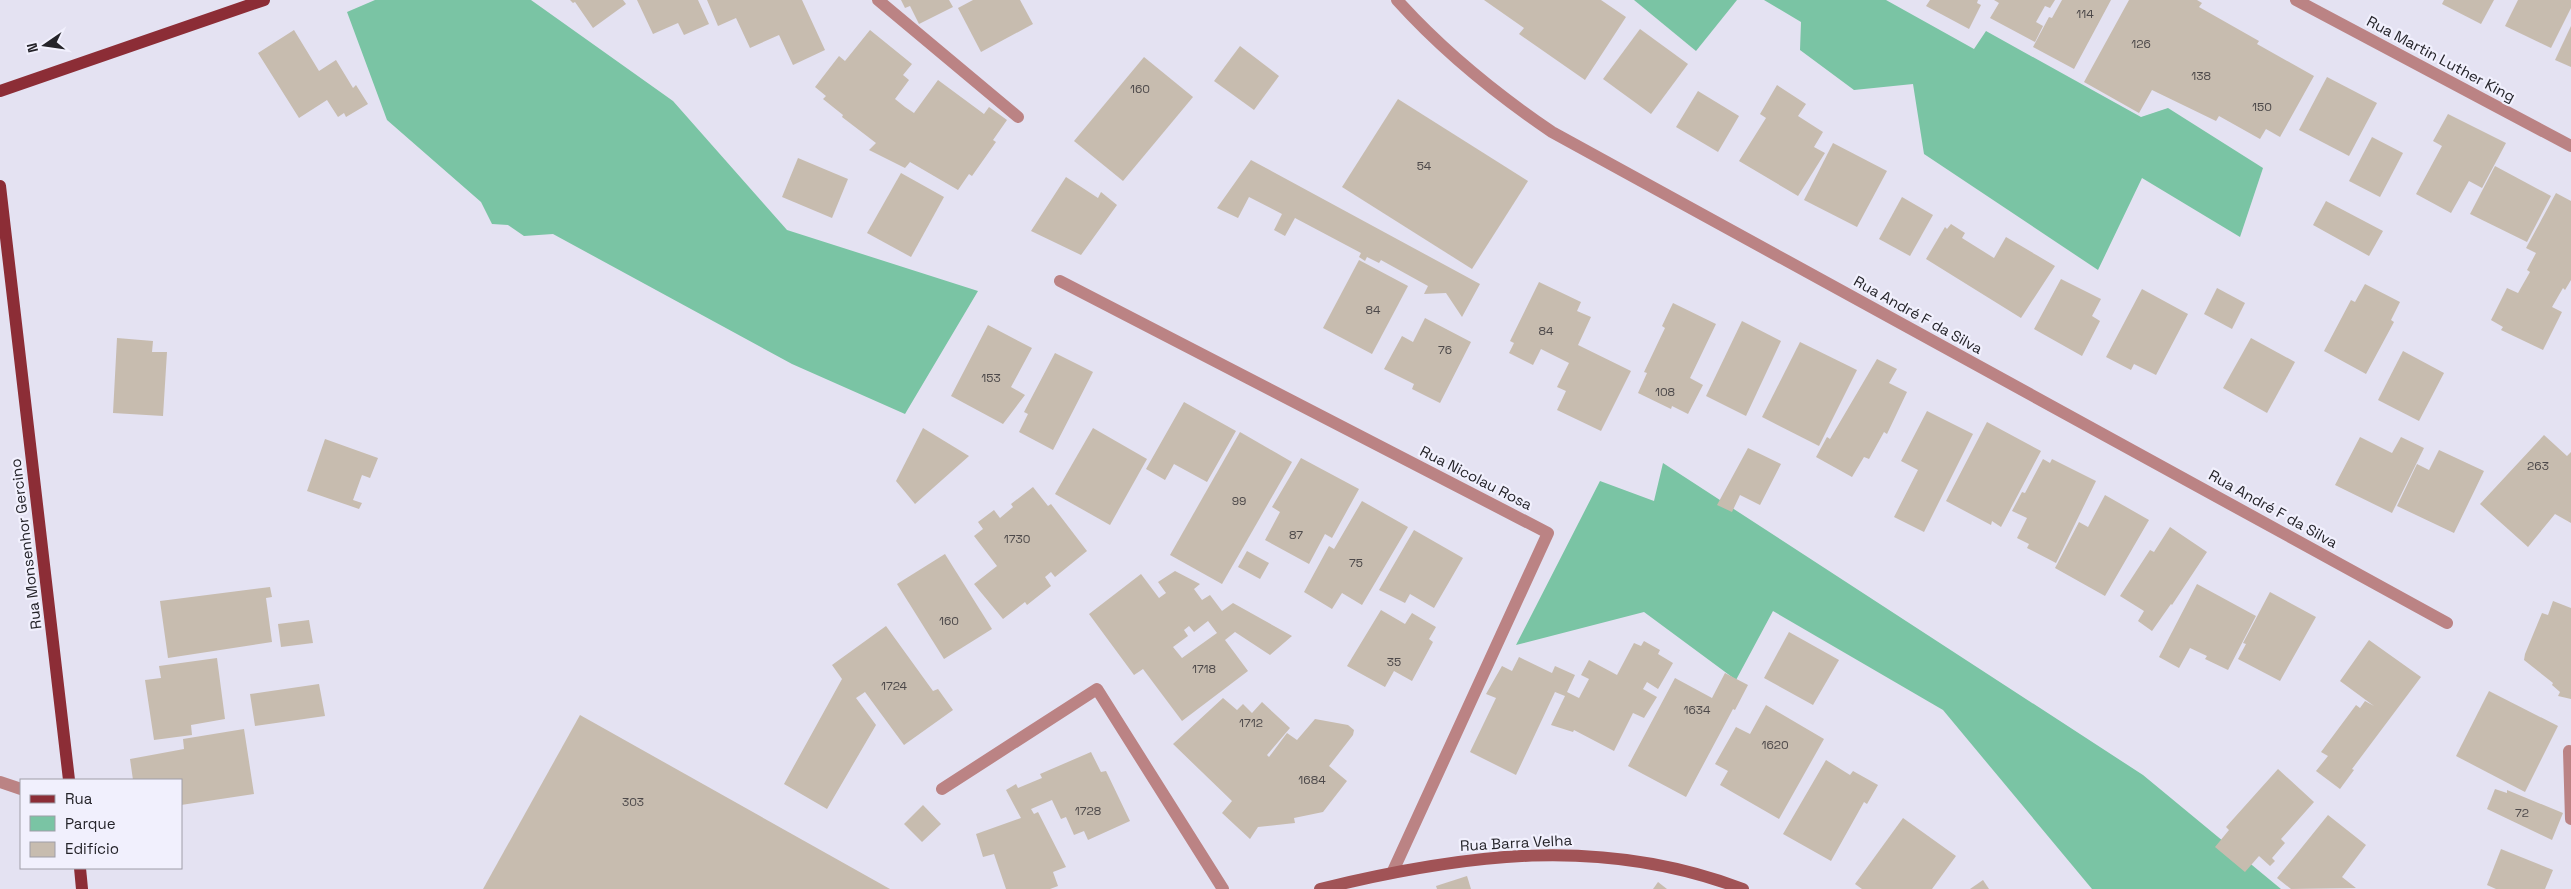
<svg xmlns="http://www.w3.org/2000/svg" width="2571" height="889" viewBox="0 0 2571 889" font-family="'Space Grotesk',sans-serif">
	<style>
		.green { fill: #7ac4a4 }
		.building { fill: #c7bcaf; fill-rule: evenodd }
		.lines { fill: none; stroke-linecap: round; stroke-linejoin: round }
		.street { stroke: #bb8384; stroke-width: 12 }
		.secondary { stroke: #a15356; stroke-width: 12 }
		.primary { stroke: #8c2d36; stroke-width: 12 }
		.labels { text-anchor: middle; stroke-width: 4.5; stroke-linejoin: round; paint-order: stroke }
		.number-label { font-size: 12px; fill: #4d494a }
		.street-label { font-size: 15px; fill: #242329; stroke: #f1f0fd }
	</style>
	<rect width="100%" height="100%" fill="#e4e2f2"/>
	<g class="green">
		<polygon points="375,0 531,0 673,101 787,230 978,291 905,414 792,364 553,234 524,236 508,225 492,224 481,202 387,120 347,12"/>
		<polygon points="1634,0 1737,0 1696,51"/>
		<polygon points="1764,0 1886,0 1974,49 1986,31 2141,117 2168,108 2263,168 2240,237 2142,178 2098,270 1924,154 1913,84 1854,90 1800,50 1801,22"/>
		<polygon points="1663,463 2143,775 2281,889 2092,889 1943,710 1773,611 1736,680 1644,612 1516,645 1600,481 1654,501"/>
	</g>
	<g class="building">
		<polygon points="570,0 623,0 626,4 593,28 575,2 573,3"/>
		<polygon points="637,0 698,0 709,24 684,35 678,23 653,34"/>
		<polygon points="707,0 802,0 825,50 793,65 779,35 750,48 736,18 718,26"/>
		<polygon points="901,0 949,0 953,7 919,24 910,6 905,8"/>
		<polygon points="973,0 1020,0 1033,24 981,52 958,8"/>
		<polygon points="1484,0 1601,0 1626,17 1585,80 1519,34 1524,28"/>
		<polygon points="1930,0 1978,0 1977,3 1981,5 1969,29 1926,6"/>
		<polygon points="1994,0 2055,0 2050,8 2045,6 2036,22 2043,26 2035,42 1990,18 1999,3"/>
		<polygon points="2062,0 2111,0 2074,69 2033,47 2049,17 2052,18"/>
		<polygon points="2129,0 2197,0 2202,3 2199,7 2259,41 2257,44 2314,76 2280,137 2266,129 2260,139 2219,116 2216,121 2152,90 2139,113 2084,82"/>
		<polygon points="2444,0 2494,0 2481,24 2442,4"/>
		<polygon points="2518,0 2571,0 2571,8 2551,48 2505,26"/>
		<polygon points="2571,26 2571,67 2555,60"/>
		<polygon points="1640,29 1688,64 1651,114 1603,79"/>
		<polygon points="294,30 319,71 336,60 353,88 356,85 368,104 346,117 344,113 338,117 327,100 299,118 258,53"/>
		<polygon points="870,30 912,64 903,75 909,80 895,99 905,107 914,113 938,80 984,114 989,107 1007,120 993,140 996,142 972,176 969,174 958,190 910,162 905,168 869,150 876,143 842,117 843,115 823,99 826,96 815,87 839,56 845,61"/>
		<polygon points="1240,46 1279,76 1254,110 1214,81"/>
		<polygon points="1144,57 1193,97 1123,181 1074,141"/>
		<polygon points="2327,77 2377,103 2349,156 2299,130"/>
		<polygon points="1777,85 1806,104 1798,116 1823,132 1814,147 1825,153 1798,196 1739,161 1766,118 1760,114"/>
		<polygon points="1698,91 1739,116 1718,152 1676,127"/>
		<polygon points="1398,99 1528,181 1472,269 1342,187"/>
		<polygon points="2448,114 2506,143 2482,188 2469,181 2451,213 2416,194 2442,146 2433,141"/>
		<polygon points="2372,137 2403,153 2380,197 2349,181"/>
		<polygon points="1833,143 1887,171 1857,227 1804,200"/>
		<polygon points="798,158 848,179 832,218 782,197"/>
		<polygon points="1251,160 1480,284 1462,317 1446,293 1424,294 1428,286 1381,260 1379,263 1367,257 1365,261 1359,257 1361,253 1295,218 1285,236 1274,230 1282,214 1249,197 1238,218 1217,208"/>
		<polygon points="2495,166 2551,196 2527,242 2470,214"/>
		<polygon points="901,173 944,197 911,257 867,233"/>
		<polygon points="1066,177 1098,198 1101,192 1117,205 1081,255 1031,231"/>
		<polygon points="2556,193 2571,201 2571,280 2565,290 2563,288 2552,307 2562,312 2543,350 2501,330 2503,327 2491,320 2507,288 2518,293 2530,272 2527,270 2536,253 2526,248"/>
		<polygon points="1902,197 1933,215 1910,256 1879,239"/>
		<polygon points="2326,201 2383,231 2369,256 2313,225"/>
		<polygon points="1951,224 1965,233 1962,238 1994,258 2006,237 2055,266 2021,318 1926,259 1945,227 1947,229"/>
		<polygon points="1359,260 1408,286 1372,354 1323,328"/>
		<polygon points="2061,279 2101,299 2092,316 2100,321 2082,356 2034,329"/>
		<polygon points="1539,282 1581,302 1577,311 1591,317 1578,345 1631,371 1601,431 1557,410 1566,391 1557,387 1569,363 1541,349 1533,365 1509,353 1514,343 1510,341"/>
		<polygon points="2365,284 2400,302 2391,320 2394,322 2366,374 2324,351 2351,300 2355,302"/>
		<polygon points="2217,288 2245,303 2232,329 2204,314"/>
		<polygon points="2142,289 2188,314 2156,375 2134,364 2131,370 2106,357"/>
		<polygon points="1673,303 1716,324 1690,378 1703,385 1688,414 1672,406 1671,409 1638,393 1647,373 1644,372 1665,328 1662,326"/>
		<polygon points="1425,318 1471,342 1440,403 1412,389 1414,384 1384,369 1402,336 1413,342"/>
		<polygon points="1742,321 1781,341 1746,416 1706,396"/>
		<polygon points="988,325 1032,348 1011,387 1025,395 1003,424 951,396"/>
		<polygon points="117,338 153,341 152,352 167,352 163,416 113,413"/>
		<polygon points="2251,338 2295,362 2267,413 2223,388"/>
		<polygon points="1800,342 1857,370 1819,446 1762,417"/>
		<polygon points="2403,351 2444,373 2419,421 2378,400"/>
		<polygon points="1055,353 1093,372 1053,450 1019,432 1028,414 1024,412"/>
		<polygon points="1877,359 1897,369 1889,383 1907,392 1887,434 1884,432 1869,459 1864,457 1852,477 1816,457 1827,437 1830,439"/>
		<polygon points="1184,402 1236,431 1207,482 1174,464 1165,480 1146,469"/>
		<polygon points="1927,411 1973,434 1924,532 1894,517 1918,470 1901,461"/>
		<polygon points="1987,422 2041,451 2001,527 1992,521 1991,525 1946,501"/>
		<polygon points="923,428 969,456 915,504 896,481"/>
		<polygon points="1093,428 1147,459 1110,525 1055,494"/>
		<polygon points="1240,432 1292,462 1222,584 1170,555"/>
		<polygon points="2544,435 2567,456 2571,452 2571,523 2555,514 2528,547 2480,504"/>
		<polygon points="2360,437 2392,453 2401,437 2424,448 2392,513 2335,485"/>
		<polygon points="325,439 378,458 370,478 362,475 353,500 362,503 359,509 307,491"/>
		<polygon points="1748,448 1781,464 1760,505 1740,495 1732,512 1717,505"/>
		<polygon points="2439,450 2484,471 2454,533 2397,506 2417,464 2429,470"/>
		<polygon points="1301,458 1359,489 1332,538 1325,534 1309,564 1265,540 1280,512 1272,507"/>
		<polygon points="2043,459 2050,463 2052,459 2096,481 2056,563 2027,548 2029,544 2017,538 2027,518 2012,511 2022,492 2025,493"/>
		<polygon points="1033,487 1048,506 1051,504 1087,551 1055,577 1051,572 1045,577 1051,586 1027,605 1025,602 1003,619 974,584 997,566 974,536 983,529 978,522 994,510 1000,518 1013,507 1011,504"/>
		<polygon points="2105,495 2149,520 2105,596 2055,568 2079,522 2088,527"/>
		<polygon points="1362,501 1408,527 1362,605 1342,593 1332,609 1304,592 1329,546 1334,549"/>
		<polygon points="2170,527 2207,552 2172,605 2171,604 2152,631 2138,621 2144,611 2120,596 2150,550 2154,552"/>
		<polygon points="1414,530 1463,558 1434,608 1410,594 1405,603 1379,590"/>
		<polygon points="1247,551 1269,563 1260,579 1238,567"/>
		<polygon points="945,554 992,629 944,659 897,584"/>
		<path d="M 1175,571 L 1200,584 L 1194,589 L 1202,600 L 1210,595 L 1222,611 L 1233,603 L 1292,636 L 1270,655 L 1235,632 L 1225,640 L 1248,671 L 1182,721 L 1143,669 L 1134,675 L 1089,614 L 1141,574 L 1159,598 L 1166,593 L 1158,582 ZM 1208,621 L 1217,633 L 1182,658 L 1173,647 L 1188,636 L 1184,630 L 1189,626 L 1194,632 Z"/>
		<polygon points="2197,584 2256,616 2228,670 2205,659 2207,656 2190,648 2179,668 2159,657"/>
		<polygon points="270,587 272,597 266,598 272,642 168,658 160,601"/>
		<polygon points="2270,592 2316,617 2280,681 2238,659 2246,644 2243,643"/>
		<polygon points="2553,601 2571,608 2571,699 2558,696 2560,692 2552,685 2553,683 2524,660 2525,654 2542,613 2548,615"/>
		<polygon points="1381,610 1405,624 1412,613 1436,627 1429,639 1433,642 1412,681 1394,671 1385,687 1347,666"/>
		<polygon points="309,620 313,643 281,647 278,624"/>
		<polygon points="886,626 933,691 938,689 953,710 904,745 865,692 856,698 876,725 827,809 784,784 842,679 832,665"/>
		<polygon points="1789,632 1839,660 1813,705 1764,678"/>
		<polygon points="2369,640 2421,677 2352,769 2354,770 2340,789 2316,771 2328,756 2321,752 2356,705 2360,708 2365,701 2374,706 2340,681"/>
		<polygon points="1644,641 1660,650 1658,654 1673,663 1658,689 1647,682 1643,689 1657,697 1644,718 1633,713 1614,751 1574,730 1573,732 1551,725 1565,696 1555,692 1516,775 1470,752 1496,698 1486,694 1502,666 1512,671 1519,657 1552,673 1555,666 1575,675 1567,692 1579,698 1589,679 1581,675 1589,660 1617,675 1634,643 1641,646"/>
		<polygon points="217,658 225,719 191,725 192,735 154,740 145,680 161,678 159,666"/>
		<polygon points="1725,673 1748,685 1735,710 1733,709 1686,797 1628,766 1675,678 1712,698"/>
		<polygon points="319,684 325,716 255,726 250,694"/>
		<polygon points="2489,691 2558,726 2525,792 2456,756"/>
		<polygon points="1223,698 1237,710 1243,704 1252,713 1262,702 1290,728 1267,755 1269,757 1287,733 1297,740 1315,719 1348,725 1354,730 1353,735 1329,766 1347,781 1323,812 1294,818 1295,823 1258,827 1250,839 1222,813 1232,801 1173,744"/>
		<polygon points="1766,705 1824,739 1779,819 1720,785 1728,771 1715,764 1736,727 1750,734"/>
		<polygon points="580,715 890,889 483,889"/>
		<polygon points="244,729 254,794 181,805 181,780 133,780 130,759 184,749 183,739"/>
		<polygon points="1091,752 1101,772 1106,771 1130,821 1088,840 1084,831 1074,835 1066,817 1061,819 1052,800 1031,809 1034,814 1038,812 1066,867 1053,872 1058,886 1050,889 1006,889 994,854 983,857 976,834 1021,818 1006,790 1016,784 1018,788 1042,778 1040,774"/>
		<polygon points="1826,760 1850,775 1853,771 1878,785 1867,804 1864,802 1831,861 1783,834"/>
		<polygon points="2278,769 2314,802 2281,839 2285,843 2272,858 2275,861 2270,866 2259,856 2245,872 2215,847 2229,830 2226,827"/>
		<polygon points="2495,789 2507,793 2507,790 2563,813 2552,840 2487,809"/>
		<polygon points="923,805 941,824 922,842 904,824"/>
		<polygon points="2328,815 2366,845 2342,877 2356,888 2291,889 2277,878"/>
		<polygon points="1903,818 1956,856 1932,889 1862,889 1855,884"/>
		<polygon points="2501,849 2553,870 2545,889 2496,889 2487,885"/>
		<polygon points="1467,876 1471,889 1437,889 1436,886"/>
		<polygon points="1983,880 1989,889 1970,889"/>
		<polygon points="1658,882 1667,889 1653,889"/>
	</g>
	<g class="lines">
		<g class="street">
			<polyline points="878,0 1018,117"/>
			<path d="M 1397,0 C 1443,51 1496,94 1552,132 L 2447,623"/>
			<polyline points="2296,0 2571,146"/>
			<polyline points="1060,281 1548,533 1393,871"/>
			<polyline points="2569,751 2571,819"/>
			<polyline points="0,782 21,789"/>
			<polyline points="942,789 1097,689 1223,889"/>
		</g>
		<path class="secondary" d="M 1320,889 C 1464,854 1600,835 1743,889"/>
		<g class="primary">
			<polyline points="0,91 264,0"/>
			<polyline points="0,186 69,780"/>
			<polyline points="80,868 82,889"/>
		</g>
	</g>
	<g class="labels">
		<g class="number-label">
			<text x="2085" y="18">114</text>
			<text x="2141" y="48">126</text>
			<text x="2201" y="80">138</text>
			<text x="1140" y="93">160</text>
			<text x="2262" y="111">150</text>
			<text x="1424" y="170">54</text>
			<text x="1373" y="314">84</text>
			<text x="1546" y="335">84</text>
			<text x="1445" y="354">76</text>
			<text x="991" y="382">153</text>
			<text x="1665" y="396">108</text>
			<text x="2538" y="470">263</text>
			<text x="1239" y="505">99</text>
			<text x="1296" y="539">87</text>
			<text x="1017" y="543">1730</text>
			<text x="1356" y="567">75</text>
			<text x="949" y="625">160</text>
			<text x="1394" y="666">35</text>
			<text x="1204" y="673">1718</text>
			<text x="894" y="690">1724</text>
			<text x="1697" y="714">1634</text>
			<text x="1251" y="727">1712</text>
			<text x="1775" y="749">1620</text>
			<text x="1312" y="784">1684</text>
			<text x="633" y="806">303</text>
			<text x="1088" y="815">1728</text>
			<text x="2522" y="817">72</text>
		</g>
		<g class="street-label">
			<text transform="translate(2441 59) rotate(28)" y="5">Rua Martin Luther King</text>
			<text transform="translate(1918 315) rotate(29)" y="5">Rua André F da Silva</text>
			<text transform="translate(1476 478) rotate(27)" y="5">Rua Nicolau Rosa</text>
			<text transform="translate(2273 509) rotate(29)" y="5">Rua André F da Silva</text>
			<text transform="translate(26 544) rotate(-97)" y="5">Rua Monsenhor Gercino</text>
			<text transform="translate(1516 843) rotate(-3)" y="5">Rua Barra Velha</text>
		</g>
	</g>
	<rect x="20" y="779" width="162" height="90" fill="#f1f0fd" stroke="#9f9ea8"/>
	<rect x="30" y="795" width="25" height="8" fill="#8c2d36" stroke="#9f9ea8"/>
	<text x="65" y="804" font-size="15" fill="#242329">Rua</text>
	<rect x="30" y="816" width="25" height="15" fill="#7ac4a4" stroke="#9f9ea8"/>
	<text x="65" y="829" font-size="15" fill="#242329">Parque</text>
	<rect x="30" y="842" width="25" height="15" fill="#c7bcaf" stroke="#9f9ea8"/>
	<text x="65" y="854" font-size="15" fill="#242329">Edifício</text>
	<g transform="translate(45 45) rotate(257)" stroke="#f1f0fd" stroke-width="4" paint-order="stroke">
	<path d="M0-4L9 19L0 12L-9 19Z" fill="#242329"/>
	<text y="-8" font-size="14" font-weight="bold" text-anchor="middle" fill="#242329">N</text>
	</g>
</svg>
